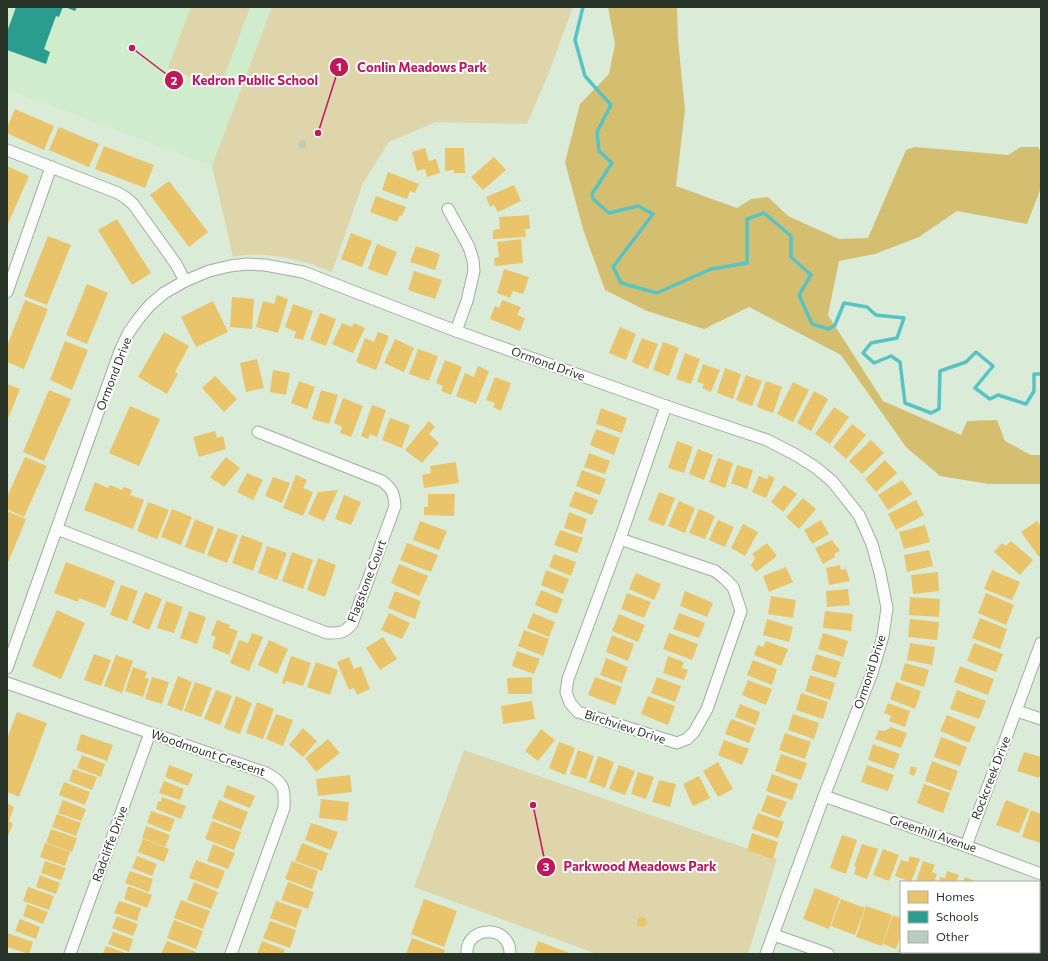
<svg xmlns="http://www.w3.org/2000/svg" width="1048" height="961" viewBox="0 0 1048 961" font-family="Commissioner,sans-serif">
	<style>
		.built { fill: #cfeccc }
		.green { fill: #ded5aa }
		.forest { fill: #d4bf71 }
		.homes { fill: #e9c46a }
		.schools { fill: #2a9d8f }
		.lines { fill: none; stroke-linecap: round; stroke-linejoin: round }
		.stream { stroke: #58c3c4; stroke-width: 3.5 }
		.building { fill: #bccdc0 }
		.minor-casing { stroke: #a0ae9e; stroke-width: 13 }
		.minor { stroke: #f9fcf9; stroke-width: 11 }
		.labels { text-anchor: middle; stroke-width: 4; stroke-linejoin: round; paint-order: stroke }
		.street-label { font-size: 12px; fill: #283427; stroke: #fff }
		.leader { fill: none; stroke: #c2185b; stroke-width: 1.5 }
		.callout-dot { fill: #c2185b; stroke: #fff; stroke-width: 1.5 }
		.mark-label { font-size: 12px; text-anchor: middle; font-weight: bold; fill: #fff }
		.callout-label { font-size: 13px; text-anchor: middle; font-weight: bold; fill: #c2185b; stroke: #fff; stroke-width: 4; stroke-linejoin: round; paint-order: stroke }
	</style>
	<rect width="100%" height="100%" fill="#daecd8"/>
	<polygon class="built" points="7,7 272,7 212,166 7,89"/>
	<g class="green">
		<polygon points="191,7 250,7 220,88 168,68"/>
		<path d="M 272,7 L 573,7 L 548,75 L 527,124 L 436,122 L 389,142 L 363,183 L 332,272 C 320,268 308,262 296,260 C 275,255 254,253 233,257 L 212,166 Z"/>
		<polygon points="464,750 777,859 748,954 597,954 414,887"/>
	</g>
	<polygon class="forest" points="608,7 677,7 678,40 685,110 676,186 737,208 751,199 768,197 788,216 839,239 868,238 906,150 915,147 1008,155 1021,147 1038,147 1041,152 1041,188 1027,224 957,211 919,237 875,254 839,261 828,315 883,401 961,435 967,421 997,420 1005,441 1031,455 1041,455 1041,484 989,484 940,476 906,447 841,355 749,307 704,329 647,311 605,290 583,229 565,162 580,104 609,74 615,44"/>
	<g class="homes">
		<polygon points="15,109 54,126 44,150 7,133 7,128"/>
		<polygon points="59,127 99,144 89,167 49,150"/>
		<polygon points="104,146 154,165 145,188 95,169"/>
		<polygon points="425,148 429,161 436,159 440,173 427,177 425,169 417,171 412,152"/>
		<polygon points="445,148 464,148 465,173 454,173 454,170 445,171"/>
		<polygon points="494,157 506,170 483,190 471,177"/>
		<polygon points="7,166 29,176 7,226"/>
		<polygon points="388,172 419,184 415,193 410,191 407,199 382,190"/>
		<polygon points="169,181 208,232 189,247 150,195"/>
		<polygon points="514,185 521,201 498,212 494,205 490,207 486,197"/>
		<polygon points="376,196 406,207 402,216 400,215 397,222 370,212"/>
		<polygon points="529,215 530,229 525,229 526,237 493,239 493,230 500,229 499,217"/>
		<polygon points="117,219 151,273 132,285 98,230"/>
		<polygon points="351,233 372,241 362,267 341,259"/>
		<polygon points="48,236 71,245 47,305 24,296"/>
		<polygon points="521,239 523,263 495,266 494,258 499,257 497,242"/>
		<polygon points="377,244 397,252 387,276 368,269"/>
		<polygon points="416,246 440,254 435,270 410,262"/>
		<polygon points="504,269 529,277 523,294 513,291 510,298 497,293"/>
		<polygon points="414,271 442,280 435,299 408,290"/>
		<polygon points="87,284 108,293 87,344 66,335"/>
		<polygon points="277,295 288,299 278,333 256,327 263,301 274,304"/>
		<polygon points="232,297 254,299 252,329 230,327"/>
		<polygon points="25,300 48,309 24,369 7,362 7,346"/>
		<polygon points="502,300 521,307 517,315 525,318 520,331 490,319 495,306 499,308"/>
		<polygon points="213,301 228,332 196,347 181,317"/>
		<polygon points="293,304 313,311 303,340 294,338 296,332 285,327"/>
		<polygon points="320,313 336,319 326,346 310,340"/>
		<polygon points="342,323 352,327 354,323 365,328 353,353 332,344"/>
		<polygon points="620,327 636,334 626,360 609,353"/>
		<polygon points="164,332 189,346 175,372 178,374 167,394 138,377"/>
		<polygon points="378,332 389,336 376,370 356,362 365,338 374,342"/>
		<polygon points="642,338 658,344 648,369 632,362"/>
		<polygon points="395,339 414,348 404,372 384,363"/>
		<polygon points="65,341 88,350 72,390 50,380"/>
		<polygon points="663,342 679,348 669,376 653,370"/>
		<polygon points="418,349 438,356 429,381 409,374"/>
		<polygon points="685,353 700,359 691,384 676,379"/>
		<polygon points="257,359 264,388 246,392 240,363"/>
		<polygon points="445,360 462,367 451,395 441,391 443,386 436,383"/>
		<polygon points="703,364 720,370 711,392 702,388 704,384 697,382"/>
		<polygon points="478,366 489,371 476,404 456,396 465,373 474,377"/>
		<polygon points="725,368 741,374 733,399 717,393"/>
		<polygon points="273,370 290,373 286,395 270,392"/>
		<polygon points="746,375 762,381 752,406 736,400"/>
		<polygon points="215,376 237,399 224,412 202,388"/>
		<polygon points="495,377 511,383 501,411 493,407 495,403 486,400"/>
		<polygon points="299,381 315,387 307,409 291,403"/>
		<polygon points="766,381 782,387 773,413 757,407"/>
		<polygon points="793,382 809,390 793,422 777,414"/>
		<polygon points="7,384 20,389 7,421"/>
		<polygon points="49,390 71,399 44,461 23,452"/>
		<polygon points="321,390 338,395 329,424 312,419"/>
		<polygon points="814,391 828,399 811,431 797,423"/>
		<polygon points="343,398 363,406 351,437 340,433 342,427 334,423"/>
		<polygon points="372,405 386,410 377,437 370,434 368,439 361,436"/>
		<polygon points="130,406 160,419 139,466 109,453"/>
		<polygon points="834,407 849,417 830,444 815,434"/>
		<polygon points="601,408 627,418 622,433 596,424"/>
		<polygon points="390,418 410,425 402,448 382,440"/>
		<polygon points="429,421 435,427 429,434 439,443 422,463 405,450"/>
		<polygon points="852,424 866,435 846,459 833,447"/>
		<polygon points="596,429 620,438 614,455 590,445"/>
		<polygon points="215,431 217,438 223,436 226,449 199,457 193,437"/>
		<polygon points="871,440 884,453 862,474 849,461"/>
		<polygon points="677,441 693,447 684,473 668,468"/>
		<polygon points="698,449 713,455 704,480 689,474"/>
		<polygon points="589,453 610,461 605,474 584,467"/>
		<polygon points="25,457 47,466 24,517 7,509 7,497"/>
		<polygon points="226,457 240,468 224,487 210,477"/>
		<polygon points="718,458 733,463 725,488 709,482"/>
		<polygon points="885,460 897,473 876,492 865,479"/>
		<polygon points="456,462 459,483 424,488 422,475 431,473 430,466"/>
		<polygon points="737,465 753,470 747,489 731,483"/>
		<polygon points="582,470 606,479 600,495 576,486"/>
		<polygon points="247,473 263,480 253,500 237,492"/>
		<polygon points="296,475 307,480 303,488 313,492 303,516 283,508"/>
		<polygon points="769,475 775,478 766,498 752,492 759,476 767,479"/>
		<polygon points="273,477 290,483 282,503 265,496"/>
		<polygon points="902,480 912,494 888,510 878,495"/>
		<polygon points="95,482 108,488 110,485 122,490 124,487 132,490 130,495 144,500 133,529 84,510"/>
		<polygon points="784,485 797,494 783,512 771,502"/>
		<polygon points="338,490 324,521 308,514 318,492"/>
		<polygon points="575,491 598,500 592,515 569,506"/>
		<polygon points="659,492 675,498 664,526 648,520"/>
		<polygon points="428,494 455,494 454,516 424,515 424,507 428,507"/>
		<polygon points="344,495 361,502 351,525 335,519"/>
		<polygon points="803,498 816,509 799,529 786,517"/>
		<polygon points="916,500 924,515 896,530 888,514"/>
		<polygon points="679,501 695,508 685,533 668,526"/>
		<polygon points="148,502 169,510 157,539 137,531"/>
		<polygon points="172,509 192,517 181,545 161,537"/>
		<polygon points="699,509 715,516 705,539 689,533"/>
		<polygon points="7,511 26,519 7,565"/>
		<polygon points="569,512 587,519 582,534 564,528"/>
		<polygon points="195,519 214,527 204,554 185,547"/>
		<polygon points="718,520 734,527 725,547 709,540"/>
		<polygon points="821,520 829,534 812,544 804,530"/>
		<polygon points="420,521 447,531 439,550 413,540"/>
		<polygon points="1037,521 1041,526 1041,556 1039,557 1021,532"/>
		<polygon points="743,524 758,532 745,556 731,548"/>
		<polygon points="925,525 930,542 904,549 899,532"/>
		<polygon points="218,528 238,535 227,563 207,555"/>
		<polygon points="560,530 583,538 577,553 554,545"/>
		<polygon points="242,535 263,543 253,571 232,563"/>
		<polygon points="832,540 840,551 834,554 835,557 823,564 815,548"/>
		<polygon points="1011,541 1033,560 1020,575 994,552 1002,543 1006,546"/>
		<polygon points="407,543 438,555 431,572 400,560"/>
		<polygon points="767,543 777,556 756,572 751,565 755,558 752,554"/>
		<polygon points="267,546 287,553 277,580 258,573"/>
		<polygon points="929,550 933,566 907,572 904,555"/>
		<polygon points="292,552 313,560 303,589 282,581"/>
		<polygon points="554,554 576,562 571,576 549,567"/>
		<polygon points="318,558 336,565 325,597 307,590"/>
		<polygon points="66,562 115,581 105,608 79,598 78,602 54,593"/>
		<polygon points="399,564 428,576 419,596 391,583"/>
		<polygon points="840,565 841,570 846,569 850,581 829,585 826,568"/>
		<polygon points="786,567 793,582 769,592 763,576"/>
		<polygon points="546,570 569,579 563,594 541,585"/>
		<polygon points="992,570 1020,582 1012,600 984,589"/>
		<polygon points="938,572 939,591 913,594 911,575"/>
		<polygon points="636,573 661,584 654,600 629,589"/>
		<polygon points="121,585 138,591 127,621 110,615"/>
		<polygon points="848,589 850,605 827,607 826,591"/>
		<polygon points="541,590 563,599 557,614 535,605"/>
		<polygon points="395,591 421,601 415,619 388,608"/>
		<polygon points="685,591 713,603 707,617 680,606"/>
		<polygon points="145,592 162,599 149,630 132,623"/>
		<polygon points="627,593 651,602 644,618 621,609"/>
		<polygon points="986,593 1014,605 1006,625 978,613"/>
		<polygon points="771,596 796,600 793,618 768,614"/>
		<polygon points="910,597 940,599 939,617 909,615"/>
		<polygon points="166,601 183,607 174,633 157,628"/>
		<polygon points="57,610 85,623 61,679 32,666"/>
		<polygon points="189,611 206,617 197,644 180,638"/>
		<polygon points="825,611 853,614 851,631 823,628"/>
		<polygon points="389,613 410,623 402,639 381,630"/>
		<polygon points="533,613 555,622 549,637 527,628"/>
		<polygon points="679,613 705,623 699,638 673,629"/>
		<polygon points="619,614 645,625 638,642 612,631"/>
		<polygon points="980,618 1007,629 1000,649 972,638"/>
		<polygon points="767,619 793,627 789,642 763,635"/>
		<polygon points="910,619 939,622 937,640 908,637"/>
		<polygon points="217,620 230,625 229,628 238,631 229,655 212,648 216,637 211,635"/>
		<polygon points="524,630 549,639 543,656 518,646"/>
		<polygon points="252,633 263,637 249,671 230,663 239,640 248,643"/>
		<polygon points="669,633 698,644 692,660 663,649"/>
		<polygon points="823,633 848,641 843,657 818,649"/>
		<polygon points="612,635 634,644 628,661 606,652"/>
		<polygon points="383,637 397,659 380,670 366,648"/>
		<polygon points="269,640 288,649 277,674 258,665"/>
		<polygon points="766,641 788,649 781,666 754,655 758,645 763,647"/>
		<polygon points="910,643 935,647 932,665 907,660"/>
		<polygon points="974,643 1003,654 996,672 967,661"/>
		<polygon points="517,651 540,659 534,674 512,666"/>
		<polygon points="94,654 111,660 101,686 84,680"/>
		<polygon points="816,654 841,662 836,678 811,670"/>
		<polygon points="116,655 133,661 122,693 104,686"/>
		<polygon points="291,656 311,663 303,686 286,681 285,684 282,683"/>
		<polygon points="668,656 684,662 682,668 688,670 684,680 663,673"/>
		<polygon points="349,657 354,669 361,666 370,689 357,695 354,688 349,690 337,662"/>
		<polygon points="606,658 628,667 622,683 600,675"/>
		<polygon points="753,660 777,669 772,685 747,675"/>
		<polygon points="316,662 338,670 330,695 307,687"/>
		<polygon points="905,663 929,670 924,687 900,680"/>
		<polygon points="960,666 994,679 988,695 954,682"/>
		<polygon points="133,667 147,672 145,678 149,679 143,697 125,691"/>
		<polygon points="810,675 835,683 830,700 805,691"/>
		<polygon points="178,676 192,682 182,711 167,705"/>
		<polygon points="152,677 169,682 162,704 145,699"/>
		<polygon points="532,677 532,694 508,694 507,678"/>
		<polygon points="595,677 622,687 615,705 588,695"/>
		<polygon points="657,677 681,686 675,702 651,693"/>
		<polygon points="748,680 772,689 766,705 742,695"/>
		<polygon points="195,682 212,688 201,717 184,711"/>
		<polygon points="896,682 921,691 915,709 890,699"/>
		<polygon points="216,690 232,696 220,725 204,719"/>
		<polygon points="957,690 986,701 979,719 950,709"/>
		<polygon points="801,693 828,702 823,719 796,710"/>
		<polygon points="236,696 252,703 240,734 224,728"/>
		<polygon points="648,696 675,706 668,725 641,714"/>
		<polygon points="532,701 535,719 503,724 501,706"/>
		<polygon points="257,702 274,709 263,739 246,733"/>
		<polygon points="888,703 910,711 905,727 889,721 891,716 884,713"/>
		<polygon points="740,704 760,712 756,725 735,717"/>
		<polygon points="17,712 47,723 19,797 7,792 7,739"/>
		<polygon points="276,714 293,720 283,746 266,739"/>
		<polygon points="793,714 819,723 814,739 788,730"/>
		<polygon points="947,715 976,727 969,743 940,731"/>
		<polygon points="731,719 755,728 749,743 725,734"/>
		<polygon points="891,727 907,733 901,748 875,739 879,730 885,731"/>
		<polygon points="303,728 317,741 303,757 289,745"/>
		<polygon points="541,729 555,740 538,761 525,751"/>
		<polygon points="785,733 811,742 805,759 779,750"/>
		<polygon points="81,734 113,745 107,761 76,750"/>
		<polygon points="941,737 967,747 960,766 934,757"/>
		<polygon points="328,739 340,753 316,772 305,758"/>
		<polygon points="724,740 749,749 742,765 718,755"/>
		<polygon points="559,742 575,748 565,775 549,768"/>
		<polygon points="873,744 900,754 894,769 868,760"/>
		<polygon points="578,750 594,756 586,779 570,774"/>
		<polygon points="1024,752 1041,757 1041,772 1039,778 1017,771"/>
		<polygon points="781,754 807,763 801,780 775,771"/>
		<polygon points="82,755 105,764 101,777 77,768"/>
		<polygon points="598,756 614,762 605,788 589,782"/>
		<polygon points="932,761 958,771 951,791 925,781"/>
		<polygon points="718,762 733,789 718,797 703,771"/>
		<polygon points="169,765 193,774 188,786 165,777"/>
		<polygon points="619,765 635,771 625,795 609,789"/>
		<polygon points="867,765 894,775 888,791 861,782"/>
		<polygon points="911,766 917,768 914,776 909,774"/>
		<polygon points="73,769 97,777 92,790 69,781"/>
		<polygon points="638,772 654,777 646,799 631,794"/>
		<polygon points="772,774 798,784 792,800 766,791"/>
		<polygon points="350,775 352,792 318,796 316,779"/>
		<polygon points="699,776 710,798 693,806 683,784"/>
		<polygon points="659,780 676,784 670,807 652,802"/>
		<polygon points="164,781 184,789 180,800 159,793"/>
		<polygon points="64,782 90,792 85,805 59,795"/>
		<polygon points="924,784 950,793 943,813 917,803"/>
		<polygon points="227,785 255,796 250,808 223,797"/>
		<polygon points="767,795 787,802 780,818 761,811"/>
		<polygon points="162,797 186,806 181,819 156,809 158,801 161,802"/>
		<polygon points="321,799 349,802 347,821 319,818"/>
		<polygon points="63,800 86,809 81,821 58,813"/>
		<polygon points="219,800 248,812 241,830 212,818"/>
		<polygon points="1006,800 1029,809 1019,833 996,825"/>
		<polygon points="7,803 14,807 9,821 13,824 7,838"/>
		<polygon points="1031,810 1041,814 1041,843 1022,837"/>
		<polygon points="151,811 175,819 170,832 147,823"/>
		<polygon points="758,813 784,822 778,838 752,829"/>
		<polygon points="57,814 81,823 76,836 52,827"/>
		<polygon points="212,821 241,832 234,850 205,839"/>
		<polygon points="311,823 338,832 331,850 305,840"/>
		<polygon points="146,826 170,835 165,847 142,838"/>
		<polygon points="51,829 77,838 72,852 46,843"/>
		<polygon points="752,833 778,842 773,859 747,850"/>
		<polygon points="842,835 857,840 846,874 830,868"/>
		<polygon points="143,839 169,849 164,862 138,852"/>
		<polygon points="45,843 70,852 65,866 40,857"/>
		<polygon points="302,843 328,853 322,871 295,861"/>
		<polygon points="213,844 235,853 228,869 207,861"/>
		<polygon points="862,844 878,849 867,879 854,874 856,867 854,866"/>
		<polygon points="883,849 899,855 889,881 873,875"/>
		<polygon points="137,856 157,864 152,876 132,868"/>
		<polygon points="910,856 920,859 911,882 895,876 901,860 908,862"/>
		<polygon points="196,860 225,871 218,889 189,878"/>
		<polygon points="45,861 66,868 61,880 41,873"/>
		<polygon points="292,861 318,871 312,889 285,879"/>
		<polygon points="923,861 935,865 932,872 937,874 934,882 916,882"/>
		<polygon points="130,871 153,879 149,892 125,883"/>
		<polygon points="947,871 959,875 956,882 939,882 940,877 945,878"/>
		<polygon points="40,875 60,883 56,894 36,887"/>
		<polygon points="965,877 977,882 963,882"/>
		<polygon points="194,882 218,892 211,909 187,900"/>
		<polygon points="288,882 314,892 308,909 281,900"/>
		<polygon points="128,886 152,895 147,908 124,899"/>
		<polygon points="28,887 54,896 49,910 23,901"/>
		<polygon points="815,888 840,898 829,929 803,919"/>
		<polygon points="424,899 457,911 444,947 411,934"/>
		<polygon points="841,899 865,908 855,935 831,926"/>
		<polygon points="181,900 210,911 203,929 174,918"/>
		<polygon points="119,901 141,908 137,921 114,913"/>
		<polygon points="276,901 302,910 296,928 270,918"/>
		<polygon points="27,904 48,912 43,924 23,916"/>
		<polygon points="866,906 892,915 882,946 856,937"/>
		<polygon points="893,915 901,918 901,935 896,949 883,944"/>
		<polygon points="117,916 138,924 133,936 112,928"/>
		<polygon points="640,917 645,918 647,923 644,927 638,926 637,920"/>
		<polygon points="20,919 40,927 36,939 15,931"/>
		<polygon points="174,920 203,931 196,949 167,938"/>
		<polygon points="270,921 296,930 290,948 263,938"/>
		<polygon points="113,932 133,939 129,952 108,944"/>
		<polygon points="7,933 33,942 29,954 7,947"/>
		<polygon points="412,938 445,950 444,954 406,954"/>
		<polygon points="167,941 196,952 195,954 161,954"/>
		<polygon points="262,941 285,950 283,954 257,954"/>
		<polygon points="538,941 572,954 534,954"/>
		<polygon points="901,945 901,952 913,952 912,954 905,954 898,952"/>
		<polygon points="106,946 128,954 103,954"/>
		<polygon points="915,952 935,952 935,954 914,954"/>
		<polygon points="938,952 952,952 951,954 937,954"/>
		<polygon points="955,952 971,952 970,954 954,954"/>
		<polygon points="971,952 984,952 989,954 989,952 995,952 1000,954 971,954"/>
	</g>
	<g class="schools">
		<polygon points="16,7 63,7 59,17 56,16 44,49 50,52 46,64 7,50 7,32"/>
		<polygon points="65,7 77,7 75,11"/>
	</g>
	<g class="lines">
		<polyline class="stream" points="583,7 575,40 585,76 611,105 597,132 599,151 612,163 592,194 593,199 609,213 638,206 653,214 613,267 621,283 657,293 711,269 747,263 747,219 764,213 791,236 791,257 811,275 799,295 812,324 829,329 835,325 844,303 867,307 876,315 904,318 897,338 871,343 863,353 874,363 891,356 900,362 905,403 931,413 939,409 940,371 966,362 976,352 993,366 975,388 990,399 998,395 1026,404 1034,391 1034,374 1041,374"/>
	</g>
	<polygon class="building" points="303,140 306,142 306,147 303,149 299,147 299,142"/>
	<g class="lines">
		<defs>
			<g id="minor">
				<polyline points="7,150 118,193 126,198 133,204 176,264 185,281"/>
				<polyline points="448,209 469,247 473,260 474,271 467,301 456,331"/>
				<polyline points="7,292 51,167"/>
				<path d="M 57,529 L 327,633 C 339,633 343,634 352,624 L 395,506 C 394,492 392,489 382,481 L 258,432"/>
				<polyline points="620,539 715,571 724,578 733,587 741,611 707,709 694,732 687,739 677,743 578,712 570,703 566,692 568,679 620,539 666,406"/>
				<polyline points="7,668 120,351 129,332 139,318 150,305 164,293 185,281 209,271 230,266 247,264 265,265 281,268 303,272 456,331 666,406 767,440 796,455 815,467 832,481 859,515 872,544 880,573 887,608 883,636 872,673 824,796 766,954"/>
				<path d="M 7,683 L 266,773 C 284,782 285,789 284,808 L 231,954"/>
				<polyline points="1017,711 1041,719"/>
				<polyline points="824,796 966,846 1041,874"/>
				<polyline points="966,846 1041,643"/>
				<polyline points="774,935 828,954"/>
				<polyline points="70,954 150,733"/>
				<path d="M 467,954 C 465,925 511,924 510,954"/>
			</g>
		</defs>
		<use href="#minor" class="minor-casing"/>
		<use href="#minor" class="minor"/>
	</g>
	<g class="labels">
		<g class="street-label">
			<text transform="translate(548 364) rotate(20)" y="4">Ormond Drive</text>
			<text transform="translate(114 374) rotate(-69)" y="4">Ormond Drive</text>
			<text transform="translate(367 581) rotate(-69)" y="4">Flagstone Court</text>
			<text transform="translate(870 672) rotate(-72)" y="4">Ormond Drive</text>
			<text transform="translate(625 727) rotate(18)" y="4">Birchview Drive</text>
			<text transform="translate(208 753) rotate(19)" y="4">Woodmount Crescent</text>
			<text transform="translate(991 778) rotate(-69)" y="4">Rockcreek Drive</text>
			<text transform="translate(933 834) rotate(19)" y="4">Greenhill Avenue</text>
			<text transform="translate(110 844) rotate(-70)" y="4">Radcliffe Drive</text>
		</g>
	</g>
	<path class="leader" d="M318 133L339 67M132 48L174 80M533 805L546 867"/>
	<g class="callout-dot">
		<circle cx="318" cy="133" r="4"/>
		<circle cx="132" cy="48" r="4"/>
		<circle cx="533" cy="805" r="4"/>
		<circle cx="339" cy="67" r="10"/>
		<circle cx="174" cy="80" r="10"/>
		<circle cx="546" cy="867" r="10"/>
	</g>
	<g class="mark-label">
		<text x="339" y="71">1</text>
		<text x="174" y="85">2</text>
		<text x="546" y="871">3</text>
	</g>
	<g class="callout-label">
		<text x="422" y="72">Conlin Meadows Park</text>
		<text x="255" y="85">Kedron Public School</text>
		<text x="640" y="871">Parkwood Meadows Park</text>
	</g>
	<rect width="1048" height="961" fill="none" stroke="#283427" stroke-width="16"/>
	<rect x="900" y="881" width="140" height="72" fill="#ffffff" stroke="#a9aea9"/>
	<rect x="908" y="891" width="20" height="12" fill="#e9c46a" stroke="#a9aea9"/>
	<text x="936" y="901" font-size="12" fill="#283427">Homes</text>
	<rect x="908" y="911" width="20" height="12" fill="#2a9d8f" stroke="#a9aea9"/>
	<text x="936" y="921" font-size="12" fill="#283427">Schools</text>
	<rect x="908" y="931" width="20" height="12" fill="#bccdc0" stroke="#a9aea9"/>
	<text x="936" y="941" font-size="12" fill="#283427">Other</text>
</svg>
